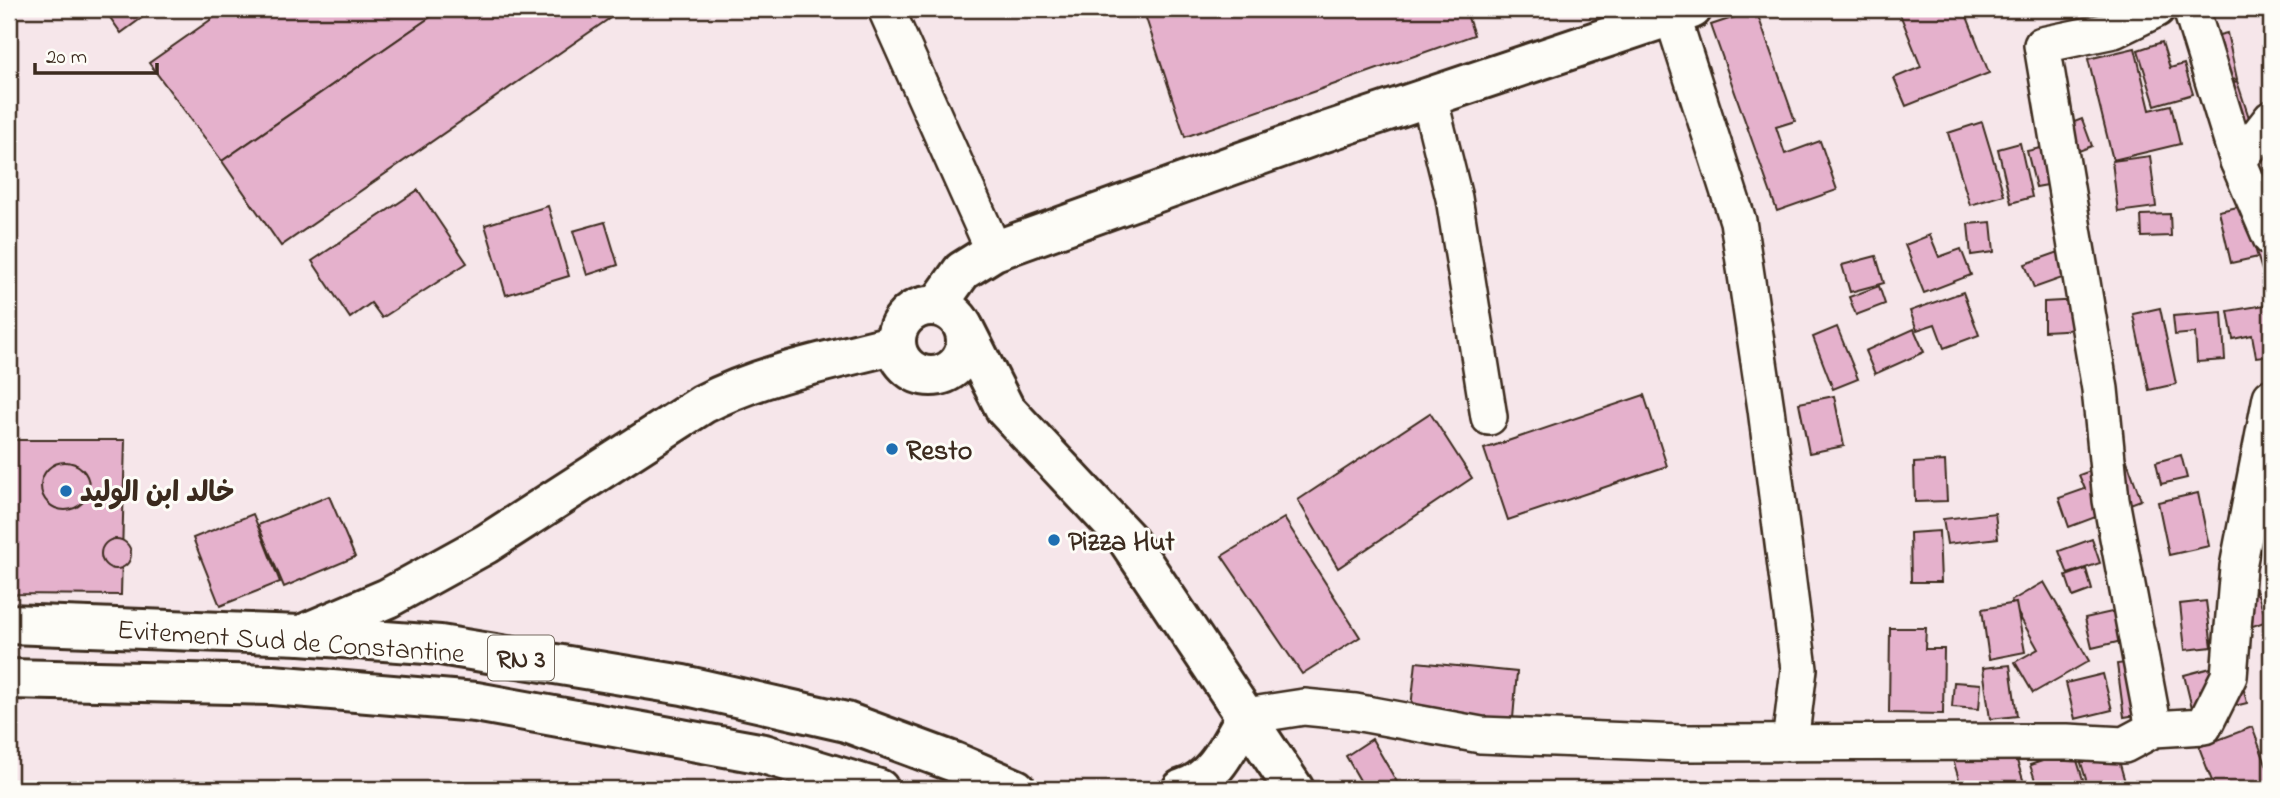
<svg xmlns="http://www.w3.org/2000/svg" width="2280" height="798" viewBox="0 0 2280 798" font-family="'Indie Flower','Playpen Sans Arabic',sans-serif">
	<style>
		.building { fill: #e5b1cc; stroke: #3b2a1e; stroke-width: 2 }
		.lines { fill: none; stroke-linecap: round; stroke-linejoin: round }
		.street-casing { stroke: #3b2a1e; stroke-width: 40 }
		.secondary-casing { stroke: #3b2a1e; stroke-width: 44 }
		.highway-casing { stroke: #3b2a1e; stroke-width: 44 }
		.street { stroke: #fdfcf7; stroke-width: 35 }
		.secondary { stroke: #fdfcf7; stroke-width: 38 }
		.highway { stroke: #fdfcf7; stroke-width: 38 }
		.poi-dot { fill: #1f6fb2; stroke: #fdfcf7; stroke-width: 2.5 }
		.labels { text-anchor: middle; stroke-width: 6; stroke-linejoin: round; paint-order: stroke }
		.shield { fill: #fdfcf7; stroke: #75695f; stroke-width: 2 }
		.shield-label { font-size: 26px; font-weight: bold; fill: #3b2a1e }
		.poi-label { font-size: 28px; font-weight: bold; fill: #3b2a1e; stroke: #fdfcf7; text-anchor: start }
		.street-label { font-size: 28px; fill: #3b2a1e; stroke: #fdfcf7 }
	</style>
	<rect width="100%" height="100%" fill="#f6e6ea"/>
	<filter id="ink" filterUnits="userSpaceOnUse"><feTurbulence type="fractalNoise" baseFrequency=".0143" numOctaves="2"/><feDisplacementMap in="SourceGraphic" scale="14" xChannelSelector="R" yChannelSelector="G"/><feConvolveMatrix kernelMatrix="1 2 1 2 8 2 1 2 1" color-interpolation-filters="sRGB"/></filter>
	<g filter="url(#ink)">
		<g class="building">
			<polygon points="104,9 154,9 121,33"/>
			<polygon points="226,9 442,9 222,161 149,63"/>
			<polygon points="442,9 623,9 281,246 222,161"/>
			<polygon points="1143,9 1465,9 1474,35 1185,137"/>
			<polygon points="1898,9 1964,9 1989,73 1906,106 1894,78 1921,67"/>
			<polygon points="2076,9 2116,9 2117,11 2083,25"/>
			<polygon points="1756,10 1795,121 1776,127 1785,154 1820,141 1837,190 1777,211 1711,25"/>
			<polygon points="2227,33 2237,79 2198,88 2187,43"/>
			<polygon points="2162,42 2170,68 2184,64 2193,94 2155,105 2138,50"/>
			<polygon points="2135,48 2150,110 2171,105 2180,144 2113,160 2088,59"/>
			<polygon points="2237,81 2253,130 2226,138 2210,90"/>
			<polygon points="2082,119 2092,146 2053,161 2043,134"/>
			<polygon points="1982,122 2004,195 1970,205 1948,133"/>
			<polygon points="2020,143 2032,197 2011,203 1998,149"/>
			<polygon points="2045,147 2053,184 2036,187 2027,151"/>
			<polygon points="2150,156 2156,207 2118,212 2112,161"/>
			<polygon points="418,190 467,263 382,318 371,303 350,318 312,261"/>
			<polygon points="2252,204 2263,256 2231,263 2219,211"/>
			<polygon points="548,206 569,276 506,295 485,225"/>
			<polygon points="2170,214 2171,236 2142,237 2141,215"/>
			<polygon points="605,222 618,265 587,275 573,231"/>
			<polygon points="1991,222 1994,252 1971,255 1968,224"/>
			<polygon points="1930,235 1939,257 1961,249 1971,275 1924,293 1905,245"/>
			<polygon points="2271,244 2271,278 2265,280 2255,248"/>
			<polygon points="2073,247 2082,271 2034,288 2025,264"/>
			<polygon points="1876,256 1884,283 1850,292 1842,265"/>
			<polygon points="1879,286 1885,304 1856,315 1849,297"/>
			<polygon points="1963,292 1979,335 1944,348 1935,324 1917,330 1910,311"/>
			<polygon points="2080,300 2082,329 2044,331 2044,302"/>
			<polygon points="2271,304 2271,355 2256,357 2252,335 2233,339 2228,311"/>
			<polygon points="2160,308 2176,384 2149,390 2133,314"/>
			<polygon points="2222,312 2225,360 2197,362 2195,333 2175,335 2173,316"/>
			<polygon points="1837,327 1858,379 1833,389 1813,337"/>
			<polygon points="1914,329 1924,352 1875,374 1865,351"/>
			<polygon points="1644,395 1667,466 1508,520 1484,449"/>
			<polygon points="1834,396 1844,446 1809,453 1799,403"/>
			<polygon points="1430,413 1472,478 1338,568 1298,500"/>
			<polygon points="9,440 125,440 121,595 9,594"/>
			<polygon points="2181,455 2187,478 2161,484 2156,462"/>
			<polygon points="2126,458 2141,500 2069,527 2059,498 2085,489 2079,475"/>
			<polygon points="1945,461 1947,501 1915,502 1914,463"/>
			<circle cx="65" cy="486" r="24"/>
			<polygon points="2198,493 2209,546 2169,555 2158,502"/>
			<polygon points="329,496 355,557 284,587 258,525"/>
			<polygon points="1995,513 1998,538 1947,544 1943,519"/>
			<polygon points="253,514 280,582 220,606 193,538"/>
			<polygon points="1284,518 1360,637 1302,674 1222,556"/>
			<polygon points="1939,531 1941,582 1911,582 1910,533"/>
			<polygon points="2092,539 2100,563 2068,574 2059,551"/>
			<circle cx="116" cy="554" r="15"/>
			<polygon points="2086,569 2092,590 2073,597 2066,576"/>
			<polygon points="2044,582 2089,661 2033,693 2015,662 2038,649 2011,601"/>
			<polygon points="2256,589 2267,621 2239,631 2227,599"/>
			<polygon points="2206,601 2212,647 2185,650 2180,604"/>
			<polygon points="2016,603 2025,652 1989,659 1982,609"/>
			<polygon points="2116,611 2147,635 2092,648 2085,618"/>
			<polygon points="1890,628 1926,628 1925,649 1944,649 1943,714 1889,713"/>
			<polygon points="2141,661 2148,713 2124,717 2117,664"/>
			<polygon points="2237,661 2247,703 2194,716 2184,675"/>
			<polygon points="1416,662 1517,672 1512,730 1410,717"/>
			<polygon points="2010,665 2017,716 1990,719 1983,668"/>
			<polygon points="2103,674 2112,710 2075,719 2066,683"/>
			<polygon points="1954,682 1981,684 1979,709 1952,707"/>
			<polygon points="2252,727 2271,777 2271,789 2215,789 2199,747"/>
			<polygon points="1372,739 1401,789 1365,789 1346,756"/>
			<polygon points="2011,742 2026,789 1962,789 1953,760"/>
			<polygon points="2114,743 2127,789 2089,789 2078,753"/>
			<polygon points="2074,751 2086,789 2038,789 2030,765"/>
		</g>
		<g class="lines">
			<defs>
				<g id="street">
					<polyline points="886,9 994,251"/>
					<polyline points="2191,9 2238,161 2271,238"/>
					<polyline points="1672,15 1738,221 1766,409 1799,669 1790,743"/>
					<polyline points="1429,97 1454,198 1489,417"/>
					<polyline points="2238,161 2271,119"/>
					<polyline points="1246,716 1304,707 1355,712 1481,735 1681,743 2067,742 2124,745 2154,729 2204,726 2229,676 2238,567 2271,397"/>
					<polyline points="2154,729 2111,500 2100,389 2042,45 2114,30 2157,9"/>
				</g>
				<g id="secondary">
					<circle cx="931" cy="341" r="35"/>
					<polyline points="937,306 962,271 994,251 1316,135 1692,9"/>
					<polyline points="964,328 1005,409 1127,539 1294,789"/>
					<path d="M 301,635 L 388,598 L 486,544 L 703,404 C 764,373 830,361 896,344"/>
				</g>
				<g id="highway">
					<polyline points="9,624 301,635 440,645 683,685 846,722 954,762 1016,789"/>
					<polyline points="9,679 272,685 476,702 764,754 879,789"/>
					<path d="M 1182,789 C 1215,780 1230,743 1246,716"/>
				</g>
			</defs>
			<use href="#street" class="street-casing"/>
			<use href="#secondary" class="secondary-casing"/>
			<use href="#highway" class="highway-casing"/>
			<use href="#street" class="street"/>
			<use href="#secondary" class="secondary"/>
			<use href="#highway" class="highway"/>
		</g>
	</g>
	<g class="poi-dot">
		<circle cx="892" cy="449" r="7"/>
		<circle cx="66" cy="491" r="7"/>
		<circle cx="1054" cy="540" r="7"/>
	</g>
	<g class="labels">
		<rect class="shield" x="488" y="635.5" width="66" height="45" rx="5"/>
		<g class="shield-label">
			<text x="521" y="667">RN 3</text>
		</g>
		<g class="poi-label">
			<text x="906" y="459">Resto</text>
			<text x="80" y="501">خالد ابن الوليد</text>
			<text x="1068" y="550">Pizza Hut</text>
		</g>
		<g class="street-label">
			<text transform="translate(291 640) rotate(4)" y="10">Evitement Sud de Constantine</text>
		</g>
	</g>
	<rect width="2280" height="798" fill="none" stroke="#fdfcf7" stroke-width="35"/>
	<rect x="18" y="18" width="2245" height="763" fill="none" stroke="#3b2a1e" stroke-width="2.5" filter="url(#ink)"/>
	<path d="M35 63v10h122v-10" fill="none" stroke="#3b2a1e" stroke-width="3.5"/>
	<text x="46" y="63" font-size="21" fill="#3b2a1e" stroke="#fdfcf7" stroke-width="5" paint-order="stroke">20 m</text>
</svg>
